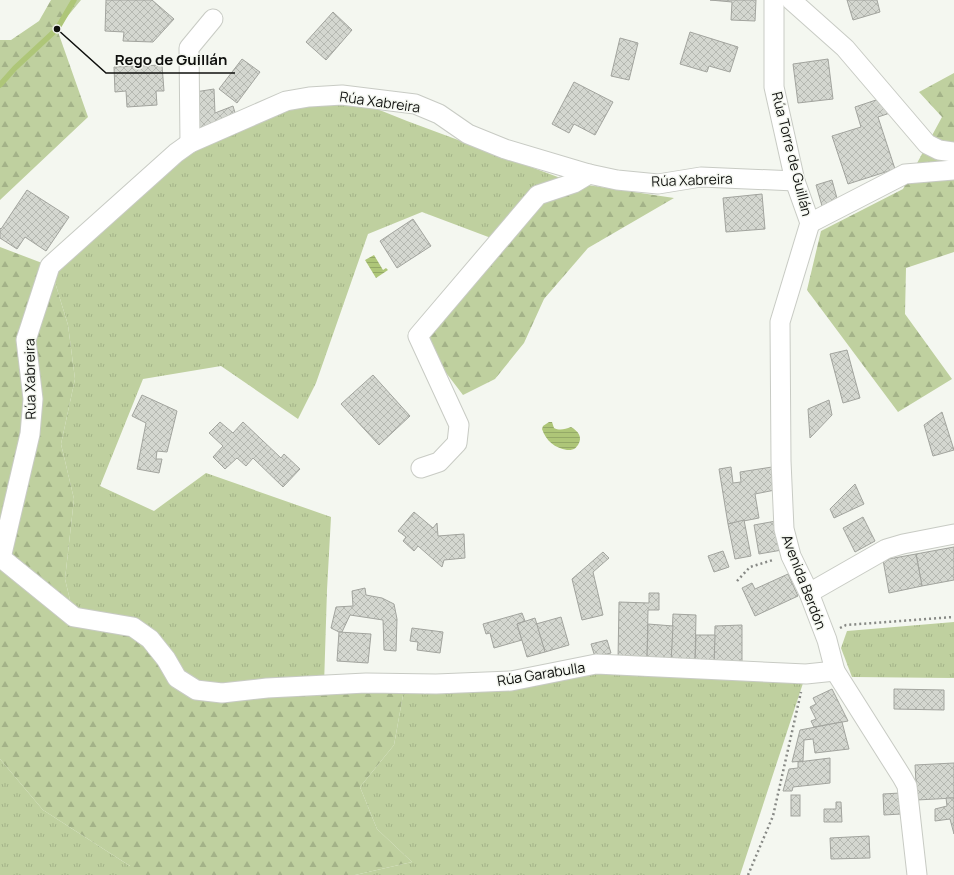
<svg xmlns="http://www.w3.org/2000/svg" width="954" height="875" viewBox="0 0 954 875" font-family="Manrope,sans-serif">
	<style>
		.grass { fill: url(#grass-tufts) }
		.forest { fill: url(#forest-firs) }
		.water { fill: url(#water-rules) }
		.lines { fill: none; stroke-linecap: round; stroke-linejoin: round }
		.stream { stroke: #aec678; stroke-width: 5.5 }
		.building { fill: url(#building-cross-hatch); stroke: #a2a49e }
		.minor-casing { stroke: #c8cbc4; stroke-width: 21 }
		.path { stroke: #878985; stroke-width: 2.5; stroke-dasharray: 2 3; stroke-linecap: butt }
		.minor { stroke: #fff; stroke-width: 19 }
		.labels { text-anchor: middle; stroke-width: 3; stroke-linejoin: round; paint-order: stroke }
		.street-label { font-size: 14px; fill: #0f100e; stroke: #f4f7f0 }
		.leader { fill: none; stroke: #0f100e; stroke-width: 1.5 }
		.callout-dot { fill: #0f100e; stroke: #f4f7f0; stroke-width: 1.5 }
		.callout-label { font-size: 15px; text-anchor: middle; font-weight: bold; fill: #0f100e; stroke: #f4f7f0; stroke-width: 3; stroke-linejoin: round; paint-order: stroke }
	</style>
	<defs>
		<pattern id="grass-tufts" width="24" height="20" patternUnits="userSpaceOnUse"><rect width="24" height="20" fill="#bfd09f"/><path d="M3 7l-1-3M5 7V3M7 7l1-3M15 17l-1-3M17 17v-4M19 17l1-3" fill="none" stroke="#a3b288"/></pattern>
		<pattern id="forest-firs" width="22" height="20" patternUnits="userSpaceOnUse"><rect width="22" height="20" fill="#bfd09f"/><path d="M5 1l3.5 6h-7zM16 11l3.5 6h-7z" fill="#a3b288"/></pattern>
		<pattern id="water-rules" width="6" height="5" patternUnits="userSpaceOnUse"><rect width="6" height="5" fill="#aec678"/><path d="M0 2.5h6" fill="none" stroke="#94a967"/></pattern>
		<pattern id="building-cross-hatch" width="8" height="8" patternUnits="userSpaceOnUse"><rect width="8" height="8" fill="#d4d7d0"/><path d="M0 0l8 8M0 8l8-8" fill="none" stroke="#b5b8b1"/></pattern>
	</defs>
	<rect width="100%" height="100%" fill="#f4f7f0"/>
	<g class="grass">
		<polygon points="342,95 407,121 574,183 499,241 422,212 368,234 316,383 298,419 221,366 143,379 100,486 154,511 206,473 331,517 327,590 324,685 222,693 74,617 65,579 74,499 61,444 75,379 68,325 50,266 176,153 241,120"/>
		<polygon points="954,622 954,678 852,677 841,648 847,631"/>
		<polygon points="596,664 806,674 740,875 355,875 412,862 377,829 360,787 394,745 405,684"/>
		<polygon points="0,759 43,810 130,866 130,875 0,875"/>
	</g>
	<g class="forest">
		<polygon points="51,0 81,0 57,29 88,117 0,200 0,40 11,40 39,21"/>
		<polygon points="954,73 954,252 906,268 905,314 952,379 898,412 807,290 821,231 903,189 942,117 919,92"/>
		<polygon points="574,183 674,198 588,248 544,299 524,343 495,379 463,395 418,336 538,195"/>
		<polygon points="0,247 50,266 68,325 75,379 61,444 74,499 65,579 74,617 133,627 196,690 405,684 394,745 360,787 377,829 412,862 355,875 130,875 130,866 43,810 0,759"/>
	</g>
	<g class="water">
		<polygon points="374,255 383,270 386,268 388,270 376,278 365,260"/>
		<path d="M 549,422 L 552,422 L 554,428 C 560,431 565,429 571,427 C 578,431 583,437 578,445 C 577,446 575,449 574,449 C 572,450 569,450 567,450 C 555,448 546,441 542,429 L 543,426 Z"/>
	</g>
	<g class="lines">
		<polyline class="stream" points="0,85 15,68 57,29 74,0"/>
	</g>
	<g class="building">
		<polygon points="106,0 152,0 174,19 153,42 123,41 124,32 105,31"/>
		<polygon points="710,0 756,0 755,21 731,20 732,2"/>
		<polygon points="847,0 877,0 880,12 853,20"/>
		<polygon points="333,12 352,30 326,60 306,42"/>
		<polygon points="690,32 738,47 730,72 709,66 707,72 680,64"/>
		<polygon points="620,38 638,43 629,80 611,76"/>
		<polygon points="242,59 260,72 237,103 219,89"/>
		<polygon points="828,59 833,99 798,103 793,64"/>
		<polygon points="162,65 164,91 156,91 157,105 127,107 126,91 115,92 114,67"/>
		<polygon points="574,82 613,102 595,135 574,124 569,133 552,124"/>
		<polygon points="214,89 215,113 233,106 236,116 198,131 195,92"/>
		<polygon points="882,98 893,112 878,117 895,169 848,184 832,136 861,127 855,107"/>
		<polygon points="832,180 838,202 822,206 816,185"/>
		<polygon points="27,190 69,217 46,251 25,237 17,249 0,238 0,228 1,229"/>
		<polygon points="762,194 765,229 726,232 723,198"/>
		<polygon points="413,219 431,246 397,268 380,241"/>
		<polygon points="847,350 860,398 843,403 830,354"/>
		<polygon points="373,375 410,416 379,445 341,404"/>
		<polygon points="142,395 177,411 167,452 157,451 156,459 162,459 159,473 137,469 146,423 132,416"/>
		<polygon points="829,400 832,415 810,438 808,409"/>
		<polygon points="942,412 954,450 933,456 924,425"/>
		<polygon points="220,422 233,433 243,422 281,458 284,454 300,469 283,487 253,458 246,466 237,458 225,469 213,457 223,446 209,433"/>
		<polygon points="731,467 733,483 741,482 740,472 772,467 775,490 755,494 759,518 728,524 719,469"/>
		<polygon points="855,484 864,504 834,518 830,509"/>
		<polygon points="414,512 433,528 437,523 438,536 464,534 465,558 444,560 442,567 418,546 414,551 403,541 406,537 398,531"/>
		<polygon points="863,517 875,541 855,552 843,528"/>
		<polygon points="744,520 751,556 735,559 728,524"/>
		<polygon points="776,521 782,550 759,554 754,525"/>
		<polygon points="954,547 954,580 922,586 916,554"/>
		<polygon points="723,551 729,567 714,572 708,556"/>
		<polygon points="603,552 609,558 593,572 603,615 582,620 572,579"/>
		<polygon points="916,554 922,586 889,593 883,560"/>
		<polygon points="788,574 798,596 755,616 742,588 752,583 755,589"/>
		<polygon points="365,588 366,595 382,598 394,604 397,619 396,651 384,650 383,620 350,615 342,632 339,632 331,628 336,607 353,606 352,591"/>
		<polygon points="649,593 659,593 659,610 648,610 647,660 618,660 619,602 649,603"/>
		<polygon points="522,613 525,621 517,624 522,640 494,648 490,633 486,634 483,624"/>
		<polygon points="673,614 696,615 695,663 671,662"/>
		<polygon points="561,617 569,645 545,652 536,624"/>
		<polygon points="535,618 545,652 527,657 517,624"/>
		<polygon points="648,624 673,626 671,662 647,660"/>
		<polygon points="742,625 742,664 714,664 715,626"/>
		<polygon points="412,628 443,632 440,653 417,650 418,642 410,641"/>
		<polygon points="339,632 371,634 368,663 337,661"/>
		<polygon points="696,635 715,635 714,664 695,663"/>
		<polygon points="607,640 611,653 595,657 591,644"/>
		<polygon points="832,689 848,721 814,727 811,721 816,719 810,707 816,704 813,698"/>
		<polygon points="894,689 944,690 944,710 894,709"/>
		<polygon points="842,722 849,749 815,753 813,739 804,740 803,761 792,762 800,730"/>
		<polygon points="830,758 830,783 793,787 792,791 783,791 789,769 798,768 798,762"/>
		<polygon points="954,763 954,798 917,800 915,765"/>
		<polygon points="900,793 901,814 884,815 883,794"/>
		<rect x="791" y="795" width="9" height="21"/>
		<polygon points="946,798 954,798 954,834 950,819 935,821 935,809 947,806"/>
		<polygon points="836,802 841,802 842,822 824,822 824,809 836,809"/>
		<polygon points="869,836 870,858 831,859 830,838"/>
	</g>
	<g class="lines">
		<defs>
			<g id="minor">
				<polyline points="774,0 774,87 795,181 810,223"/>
				<polyline points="791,0 845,48 927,144 939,150 954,152"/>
				<polyline points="190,143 189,48 213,19"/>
				<polyline points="810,223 780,322 781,461 784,529 791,556 809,593 827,640 835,671 902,777 907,786 917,875"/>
				<polyline points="810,223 905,174 954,170"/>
				<polyline points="421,468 439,462 457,443 459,425 418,336 538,195 574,183 589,174"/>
				<polyline points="0,557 74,617 133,627 150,639 166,659 177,678 196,690 222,693 267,688 366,683 436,684 511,681 596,664 806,674 835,671"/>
				<polyline points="1,558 30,434 33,399 26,340 50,266 176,153 190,143 286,101 309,97 342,95 415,104 439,114 468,134 505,149 589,174 617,180 658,184 701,177 795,181"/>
				<polyline points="809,593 886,549 903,544 954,534"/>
			</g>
		</defs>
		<use href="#minor" class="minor-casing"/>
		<g class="path">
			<polyline points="737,581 750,567 773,560"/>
			<polyline points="840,628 846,625 954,617"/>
			<polyline points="748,875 773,816 801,692"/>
		</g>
		<use href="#minor" class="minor"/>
	</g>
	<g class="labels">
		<g class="street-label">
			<text transform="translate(380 102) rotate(8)" y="5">Rúa Xabreira</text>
			<text transform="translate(792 154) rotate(76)" y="5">Rúa Torre de Guillán</text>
			<text transform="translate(692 180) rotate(-2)" y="5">Rúa Xabreira</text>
			<text transform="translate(30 379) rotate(-91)" y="5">Rúa Xabreira</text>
			<text transform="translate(804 582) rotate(69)" y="5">Avenida Berdón</text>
			<text transform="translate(541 674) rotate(-9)" y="5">Rúa Garabulla</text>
		</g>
	</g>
	<path class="leader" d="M57 29L106 73H235"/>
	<circle class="callout-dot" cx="57" cy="29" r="4"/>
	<g class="callout-label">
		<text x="171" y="65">Rego de Guillán</text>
	</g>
</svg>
